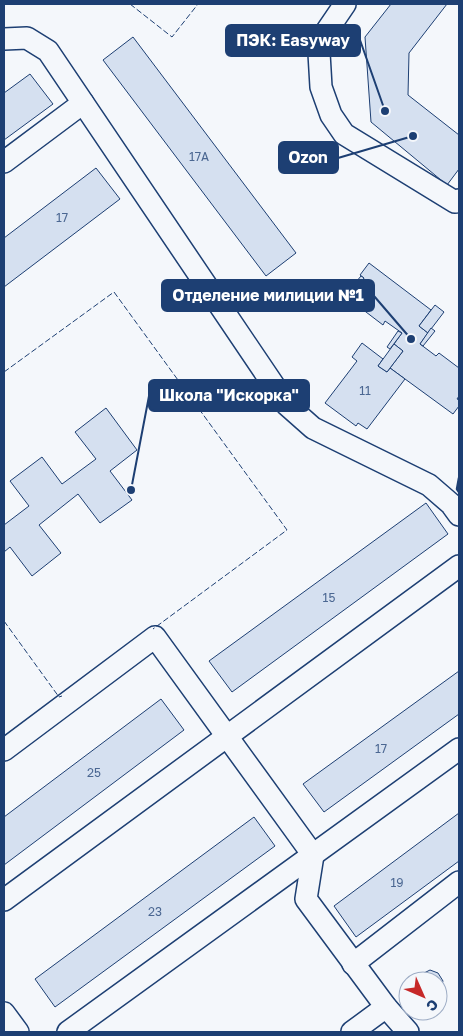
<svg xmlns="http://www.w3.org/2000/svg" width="463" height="1036" viewBox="0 0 463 1036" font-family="'Golos Text',sans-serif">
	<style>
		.building { fill: #d5e0f0; stroke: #1d3f73 }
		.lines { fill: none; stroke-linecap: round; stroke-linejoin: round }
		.minor-casing { stroke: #1d3f73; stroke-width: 24 }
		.minor { stroke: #f4f7fb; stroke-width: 21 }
		.fence { stroke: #1d3f73; stroke-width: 1; stroke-dasharray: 6 2.5; stroke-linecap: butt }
		.wall { stroke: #1d3f73; stroke-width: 2.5 }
		.labels { text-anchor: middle; stroke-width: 4; stroke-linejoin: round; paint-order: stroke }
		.number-label { font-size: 12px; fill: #4b6792 }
		.leader { fill: none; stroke: #1d3f73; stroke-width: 2 }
		.callout-dot { fill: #1d3f73; stroke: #f4f7fb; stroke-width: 2 }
		.callout { fill: #1d3f73; stroke: #1d3f73; stroke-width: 2 }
		.callout-label { font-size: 16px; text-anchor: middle; font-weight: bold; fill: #fff }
	</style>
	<rect width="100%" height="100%" fill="#f4f7fb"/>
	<g class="building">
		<polygon points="391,4 447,4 409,53 408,95 459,135 459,169 447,185 371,122 365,37"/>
		<polygon points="133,37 296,253 266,276 103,60"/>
		<polygon points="30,74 53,104 4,140 4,93"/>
		<polygon points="96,168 120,199 4,287 4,238"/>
		<polygon points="369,263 431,310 419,326 428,333 420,344 436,356 439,353 459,368 459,396 457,399 459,400 459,406 453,414 390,368 403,351 394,344 402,333 385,321 383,325 349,299 364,278 360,275"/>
		<polygon points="361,276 364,278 355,291 351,288"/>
		<polygon points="435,305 444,312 428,333 419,326"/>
		<polygon points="431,328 435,331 423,346 420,344"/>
		<polygon points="398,331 402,333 390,349 387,347"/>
		<polygon points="362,343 383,359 378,366 387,372 390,368 405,379 367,429 358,423 356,426 325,403 357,361 352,357"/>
		<polygon points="394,344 403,351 387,372 378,366"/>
		<polygon points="106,408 137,450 110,471 132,500 100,523 78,494 39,525 61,553 32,576 10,547 4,552 4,525 29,506 10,481 42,457 62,484 96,459 75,432"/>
		<polygon points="426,503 448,534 232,692 209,661"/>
		<polygon points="459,671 459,714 324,812 303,784"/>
		<polygon points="161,699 184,730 4,865 4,817"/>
		<polygon points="459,813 459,861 356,937 334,906"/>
		<polygon points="254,817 275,846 55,1007 35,979"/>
		<polygon points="430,970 438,973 443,981 441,987 438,991 438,981 414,981 418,976"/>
	</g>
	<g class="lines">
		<defs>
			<g id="minor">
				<polyline points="345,4 326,32 319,53 321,87 331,115 344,134 455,202 459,200"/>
				<polyline points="4,39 27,38 48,51 287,405 313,428 429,485 451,504 459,515"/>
				<polyline points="4,162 83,103"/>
				<polyline points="4,750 155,637 313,855 306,899 386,1007 408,1032"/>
				<polyline points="4,900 459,566"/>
				<polyline points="353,964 459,882"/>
				<polyline points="4,1013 18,1032"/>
				<polyline points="68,1032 459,749"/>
				<polyline points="352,1032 386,1007"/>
			</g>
		</defs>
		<use href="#minor" class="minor-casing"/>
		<use href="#minor" class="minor"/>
		<g class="fence">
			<polyline points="130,4 172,37 198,4"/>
			<polyline points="4,372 114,292 287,530 153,629"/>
			<polyline points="4,621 59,697 62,696"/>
		</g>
		<polyline class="wall" points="459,478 457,489 459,492"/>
	</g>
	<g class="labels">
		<g class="number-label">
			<text x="199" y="161">17А</text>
			<text x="62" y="222">17</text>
			<text x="365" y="395">11</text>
			<text x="329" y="602">15</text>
			<text x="381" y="753">17</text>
			<text x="94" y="777">25</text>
			<text x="397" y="887">19</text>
			<text x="155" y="916">23</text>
		</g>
	</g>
	<path class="leader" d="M385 111L360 40M413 136L338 158M411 339L374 296M131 490L149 396"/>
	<g class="callout-dot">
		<circle cx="385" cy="111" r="5"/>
		<circle cx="413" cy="136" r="5"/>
		<circle cx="411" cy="339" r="5"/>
		<circle cx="131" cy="490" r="5"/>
	</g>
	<g class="callout">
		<rect x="226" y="25" width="134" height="31" rx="5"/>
		<rect x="279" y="142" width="59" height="31" rx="5"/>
		<rect x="162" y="280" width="212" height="31" rx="5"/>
		<rect x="149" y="380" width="160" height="31" rx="5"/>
	</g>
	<g class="callout-label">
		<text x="293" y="46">ПЭК: Easyway</text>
		<text x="308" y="163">Ozon</text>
		<text x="268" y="301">Отделение милиции №1</text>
		<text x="229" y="401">Школа "Искорка"</text>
	</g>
	<rect width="463" height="1036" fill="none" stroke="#1d3f73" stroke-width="10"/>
	<g transform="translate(423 996) rotate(135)"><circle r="24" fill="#f4f7fb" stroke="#9eadc5"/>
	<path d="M0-4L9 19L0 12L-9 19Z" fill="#c62828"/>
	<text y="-8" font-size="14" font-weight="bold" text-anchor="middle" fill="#1d3f73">С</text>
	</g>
</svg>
